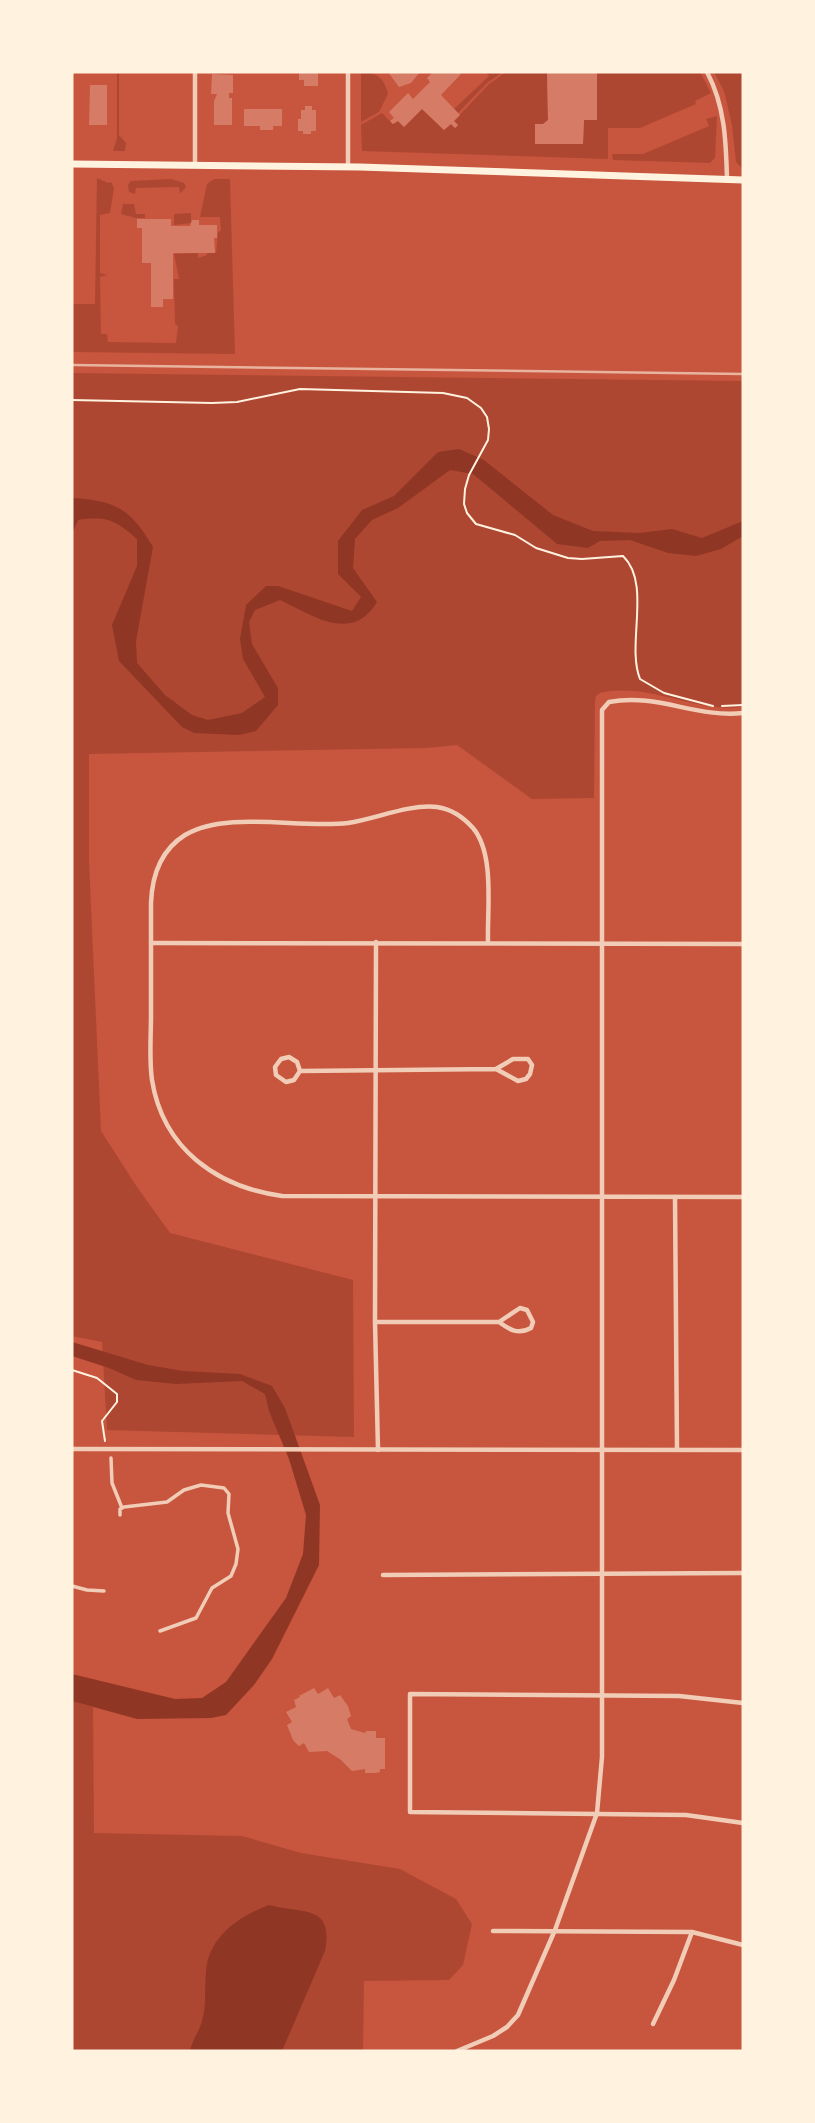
<svg xmlns="http://www.w3.org/2000/svg" width="815" height="2123" viewBox="0 0 815 2123" font-family="'Fira Sans',sans-serif">
	<style>
		.green { fill: #ae4732 }
		.water { fill: #8f3625 }
		.building { fill: #d67c66 }
		.lines { fill: none; stroke-linecap: round; stroke-linejoin: round }
		.path { stroke: #fff3e0; stroke-width: 2 }
		.pedestrian { stroke: #f1ccb7; stroke-width: 3.5 }
		.minor { stroke: #f1ccb7; stroke-width: 4.5 }
		.primary { stroke: #fff3e0; stroke-width: 7 }
		.rail { stroke: #e9b49f; stroke-width: 2.5 }
	</style>
	<rect width="100%" height="100%" fill="#c8553d"/>
	<g class="green">
		<polygon points="117,72 119,72 119,135 126,143 125,151 113,151 117,138"/>
		<path d="M 361,72 C 377,72 384,78 388,94 L 379,112 L 361,122 Z"/>
		<polygon points="486,72 503,72 487,83 458,113 454,109 489,76"/>
		<polygon points="506,72 547,72 548,120 543,124 535,124 535,144 583,144 584,120 597,120 597,72 700,72 711,93 695,101 696,104 640,128 608,128 608,159 362,151 361,125 382,113 393,124 398,121 404,127 422,109 444,130 451,124 455,128 458,125 454,121 489,84"/>
		<polygon points="714,72 743,72 743,169 736,162 732,125 724,91"/>
		<polygon points="717,116 715,158 710,163 613,160 612,154 643,154 709,126 706,119"/>
		<polygon points="97,178 108,183 111,182 114,188 110,213 100,215 100,273 107,275 100,277 101,334 107,334 108,342 176,343 178,326 175,324 174,279 179,279 174,254 198,253 198,258 207,255 207,253 216,253 218,232 221,231 220,217 200,217 207,184 214,179 230,179 235,354 72,352 72,304 95,304"/>
		<polygon points="171,179 184,183 186,187 180,194 179,187 136,188 135,194 129,192 128,185 131,181"/>
		<polygon points="123,204 134,204 136,214 145,214 145,218 136,218 121,214"/>
		<polygon points="191,213 191,223 174,225 174,214"/>
		<path d="M 72,373 L 743,381 L 743,707 C 694,713 649,682 600,693 L 596,696 L 595,702 L 594,798 L 532,799 L 457,745 L 427,748 L 89,754 L 89,861 L 101,1131 L 137,1187 L 170,1233 L 353,1280 L 354,1437 L 107,1430 L 102,1342 L 72,1336 Z"/>
		<polygon points="72,1701 93,1707 94,1833 242,1836 301,1853 400,1869 456,1899 472,1924 463,1965 449,1980 364,1981 363,2051 72,2051"/>
	</g>
	<g class="water">
		<path d="M 459,449 L 484,460 L 553,515 L 593,531 L 639,533 L 672,529 L 702,538 L 743,521 L 743,536 L 721,549 L 696,556 L 668,553 L 630,540 L 600,541 L 588,548 L 557,544 L 473,474 L 450,470 L 398,508 L 372,520 L 355,539 L 353,568 L 377,602 C 352,644 312,615 280,600 L 255,610 L 249,622 L 252,644 L 278,688 L 278,705 L 256,731 L 239,735 L 194,733 L 182,727 L 119,661 L 112,625 L 137,566 L 137,539 C 115,520 107,516 78,520 L 72,534 L 72,498 C 115,500 131,509 153,547 L 136,641 L 137,663 L 165,695 L 192,715 L 208,720 L 242,713 L 265,697 L 243,659 L 240,639 L 246,605 L 266,586 L 278,586 L 352,611 L 361,597 L 338,574 L 338,541 L 362,510 L 394,496 L 438,452 Z"/>
		<polygon points="72,1342 148,1365 183,1371 240,1374 272,1386 285,1408 320,1505 319,1565 272,1659 254,1685 226,1715 211,1718 137,1719 72,1701 72,1674 175,1699 202,1698 226,1682 286,1598 303,1554 306,1515 289,1459 269,1411 265,1394 242,1381 176,1384 136,1380 109,1368 72,1356"/>
		<path d="M 269,1905 C 303,1914 334,1904 325,1951 L 282,2051 L 190,2051 C 192,2040 199,2032 202,2021 C 207,2004 204,1989 206,1972 C 208,1937 239,1916 269,1905 Z"/>
	</g>
	<g class="building">
		<polygon points="299,72 318,72 318,86 304,86 304,80 299,80"/>
		<polygon points="388,72 420,72 411,83 399,87"/>
		<polygon points="433,72 458,72 461,74 441,95 460,115 454,121 458,125 455,128 451,124 444,130 422,109 404,127 398,121 393,124 390,121 394,118 389,112 408,93 413,99 430,82 427,78"/>
		<polygon points="547,72 597,72 597,120 584,120 583,144 535,144 535,124 543,124 548,120"/>
		<polygon points="212,74 233,75 233,93 229,93 229,98 232,98 232,125 214,125 214,101 217,94 211,94"/>
		<polygon points="90,85 107,85 107,125 89,125"/>
		<polygon points="305,106 312,106 312,110 316,110 316,131 311,131 311,134 303,134 303,131 298,131 298,119 301,119 301,110 305,110"/>
		<polygon points="244,109 282,109 282,126 273,126 273,130 260,130 260,126 244,126"/>
		<polygon points="137,219 171,219 171,226 190,226 192,220 199,220 199,225 217,225 217,238 214,238 215,253 173,253 173,299 163,299 163,307 151,307 151,263 142,263 142,228 137,228"/>
		<polygon points="314,1688 318,1694 328,1688 334,1698 340,1695 348,1706 351,1716 347,1719 351,1729 365,1733 366,1731 376,1731 376,1738 385,1738 385,1769 380,1769 380,1772 376,1773 365,1773 365,1769 352,1771 341,1760 327,1751 309,1752 304,1743 299,1746 293,1740 287,1725 292,1722 286,1712 296,1707 294,1700 300,1697 299,1696"/>
	</g>
	<g class="lines">
		<g class="path">
			<path d="M 72,400 L 212,403 L 237,402 L 300,389 L 443,393 L 467,398 L 481,408 L 487,417 L 489,429 L 488,440 L 469,475 L 465,489 L 464,504 L 467,513 L 476,524 L 515,535 L 536,548 L 568,558 L 582,559 L 623,556 C 652,584 626,644 640,679 L 664,693 L 713,706"/>
			<polyline points="722,706 743,705"/>
			<polyline points="72,1370 97,1378 117,1394 117,1402 102,1421 105,1441"/>
		</g>
		<g class="pedestrian">
			<polyline points="111,1458 112,1483 122,1508"/>
			<polyline points="120,1515 120,1509 124,1507 167,1502 184,1490 201,1485 224,1488 229,1494 228,1513 238,1549 236,1564 231,1576 212,1588 196,1618 160,1631"/>
			<polyline points="72,1586 87,1590 104,1591"/>
		</g>
		<g class="minor">
			<polyline points="195,72 195,164"/>
			<path d="M 707,72 C 725,106 726,141 727,179"/>
			<polyline points="348,166 348,72"/>
			<polyline points="376,942 375,1322 378,1450"/>
			<path d="M 488,942 C 487,909 495,854 473,828 C 464,818 451,809 437,807 C 408,804 376,819 348,823 C 299,829 228,810 185,835 C 161,850 152,876 151,903 C 151,941 151,978 151,1016 C 151,1037 149,1059 152,1080 C 163,1149 217,1187 282,1196 L 743,1197"/>
			<polyline points="151,943 743,944"/>
			<polyline points="300,1071 294,1080 286,1082 276,1075 275,1067 281,1059 289,1057 297,1062 300,1071 496,1069 518,1081 526,1079 530,1074 532,1065 528,1059 513,1059 496,1069"/>
			<polyline points="675,1197 677,1449"/>
			<path d="M 375,1322 L 499,1322 C 510,1330 518,1335 531,1328 L 533,1322 L 527,1310 L 520,1308 L 499,1322"/>
			<polyline points="72,1449 743,1450"/>
			<polyline points="383,1575 743,1573"/>
			<polyline points="743,1703 679,1696 410,1694 410,1812 686,1815 743,1823"/>
			<polyline points="493,1931 692,1932 743,1945"/>
			<polyline points="653,2024 674,1980 692,1932"/>
			<path d="M 457,2051 L 493,2036 L 507,2027 L 518,2015 L 555,1930 L 597,1813 L 602,1757 L 602,710 L 609,702 C 658,693 695,718 743,713"/>
		</g>
		<polyline class="primary" points="72,164 360,167 743,180"/>
		<polyline class="rail" points="72,365 743,374"/>
	</g>
	<rect width="815" height="2123" fill="none" stroke="#fff3e0" stroke-width="147"/>
</svg>
